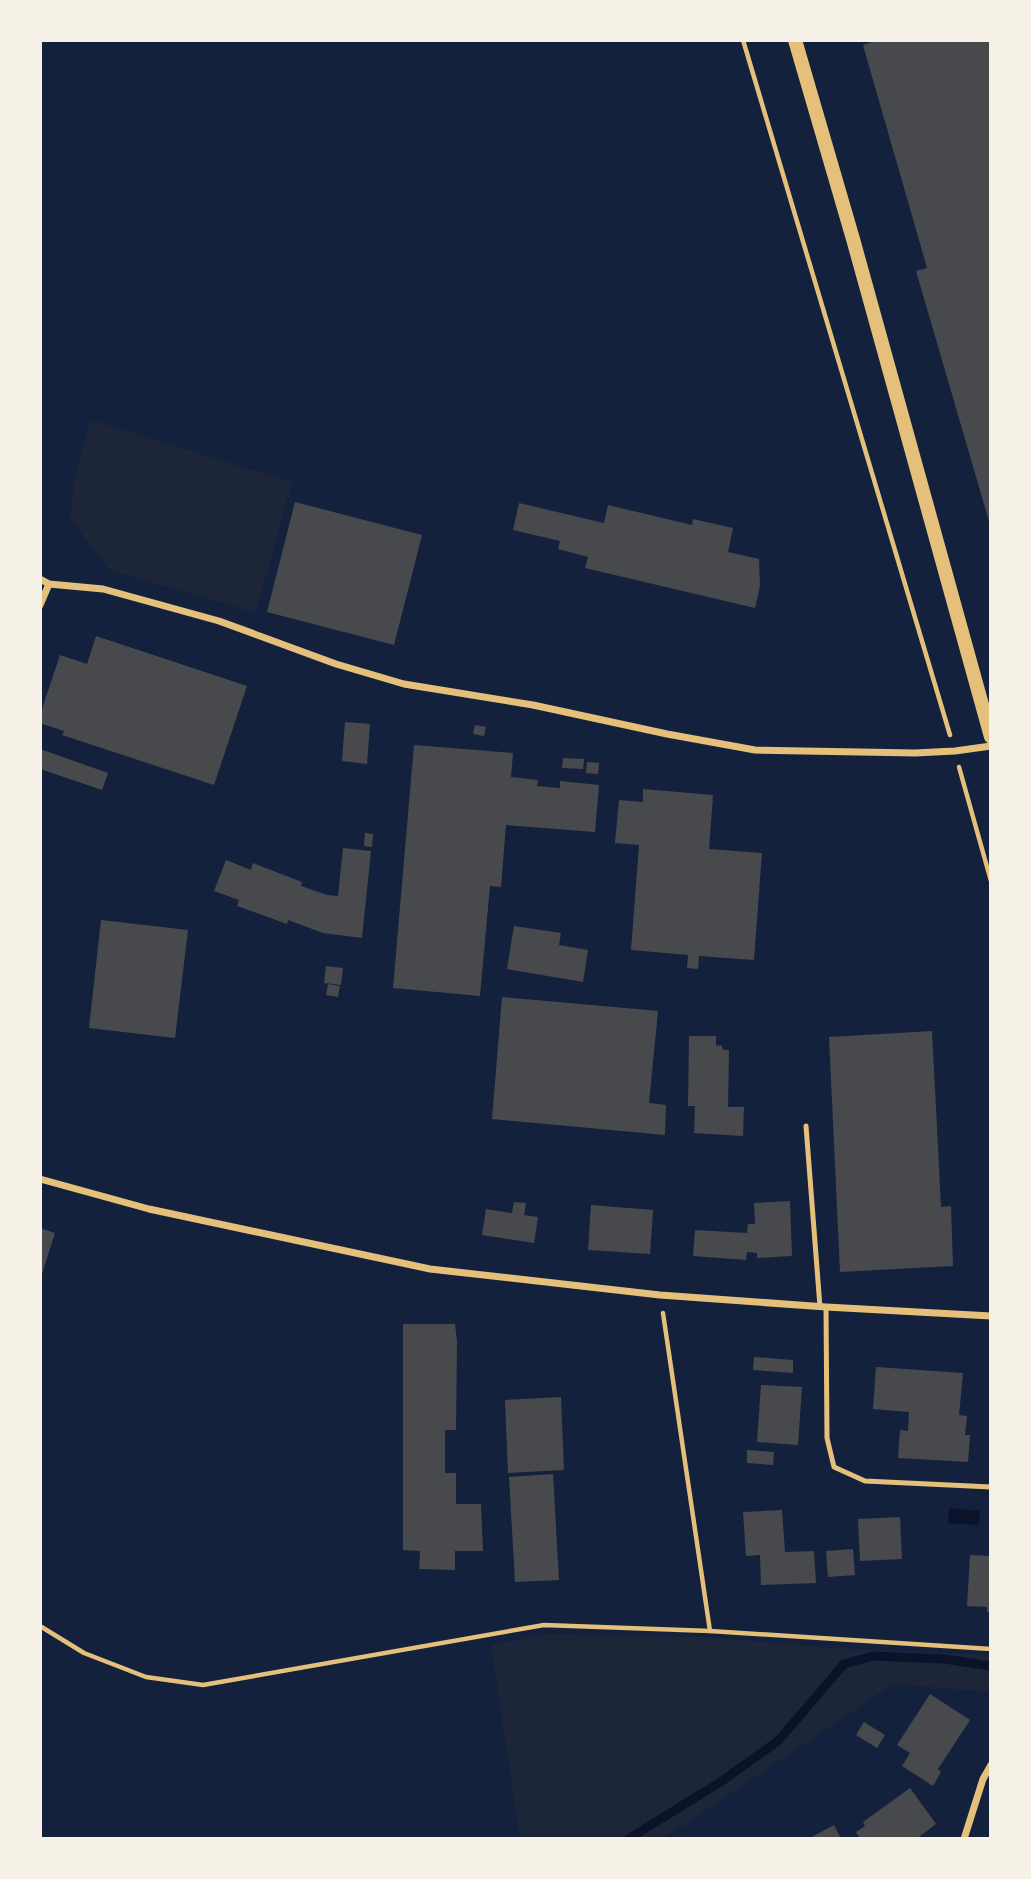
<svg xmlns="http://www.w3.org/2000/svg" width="1031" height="1879" viewBox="0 0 1031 1879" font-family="Poppins,sans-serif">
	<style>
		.green { fill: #1d2539 }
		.water { fill: #0b132b }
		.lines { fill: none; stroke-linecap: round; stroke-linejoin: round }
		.stream { stroke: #0b132b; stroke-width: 9 }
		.building { fill: #48494c }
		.path { stroke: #e5c07b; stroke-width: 4.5 }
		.service { stroke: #e5c07b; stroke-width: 5 }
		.minor { stroke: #e5c07b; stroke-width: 7 }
		.secondary { stroke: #e5c07b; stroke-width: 14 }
	</style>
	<rect width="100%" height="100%" fill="#14213d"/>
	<g class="green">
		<polygon points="91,420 292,482 256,613 109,570 70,518 74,480"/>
		<polygon points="548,1634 711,1637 830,1648 991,1655 991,1692 893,1684 684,1825 659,1839 520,1839 491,1645"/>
	</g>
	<polygon class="water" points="949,1508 980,1511 979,1525 948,1523"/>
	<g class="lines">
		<polyline class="stream" points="628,1839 719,1783 778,1741 844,1664 873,1656 944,1659 991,1666"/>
	</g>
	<g class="building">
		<polygon points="877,40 991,40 991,528 916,271 927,268 863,45"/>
		<polygon points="295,502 422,535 394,645 267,612"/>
		<polygon points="519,503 604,523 608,505 692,525 693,519 733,528 728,552 759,559 760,586 755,608 585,568 588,557 558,549 560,541 513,530"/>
		<polygon points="96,636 247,686 214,785 62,735 64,731 40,723 40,715 60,655 87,664"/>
		<polygon points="345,722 370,724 367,764 342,761"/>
		<polygon points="475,725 486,727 484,736 473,734"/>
		<polygon points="414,745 513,753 511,777 538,780 537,786 560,788 560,781 599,785 595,832 506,825 501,887 490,886 480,996 393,988"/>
		<polygon points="40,749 108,773 102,790 40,769"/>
		<polygon points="563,758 584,759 583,769 562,768"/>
		<polygon points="587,762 599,763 598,774 586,773"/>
		<polygon points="643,789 713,795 709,849 762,853 754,960 699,956 698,969 687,968 688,955 631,950 639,845 615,843 619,800 643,802"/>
		<polygon points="365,833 373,834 372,847 364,846"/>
		<polygon points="343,848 371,851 362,938 323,933 288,920 287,924 237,906 239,900 214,891 226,860 251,870 253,863 302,882 301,886 327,895 338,896"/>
		<polygon points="101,920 188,930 175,1038 89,1028"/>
		<polygon points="514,926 561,933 559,945 588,950 583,982 507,969"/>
		<polygon points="326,966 343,968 341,985 324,983"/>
		<polygon points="328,984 340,986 338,997 326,995"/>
		<polygon points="502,997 658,1011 649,1103 666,1105 665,1135 492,1119"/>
		<polygon points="932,1031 941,1207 951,1206 953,1266 840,1272 829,1037"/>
		<polygon points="689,1036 716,1036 716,1046 721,1045 724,1050 729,1050 728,1107 744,1107 743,1136 694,1133 695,1106 688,1106"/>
		<polygon points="790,1201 792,1256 757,1258 757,1253 747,1252 746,1260 693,1256 695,1230 747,1233 748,1224 755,1224 754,1203"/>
		<polygon points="514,1202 526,1203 524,1215 538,1217 534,1243 482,1235 486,1209 512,1213"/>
		<polygon points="591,1205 653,1210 650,1254 588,1250"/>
		<polygon points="40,1228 55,1233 41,1277 40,1277"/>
		<polygon points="403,1324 455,1324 457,1341 456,1430 445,1430 445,1473 456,1473 456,1504 481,1504 483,1551 455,1551 455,1570 419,1569 420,1551 403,1550"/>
		<polygon points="754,1357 793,1360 793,1373 753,1370"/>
		<polygon points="876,1367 963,1373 959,1415 967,1416 965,1435 970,1435 968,1462 898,1458 900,1430 908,1431 909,1412 873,1409"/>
		<polygon points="761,1385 802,1387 798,1445 757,1442"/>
		<polygon points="561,1397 564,1470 508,1473 505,1400"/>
		<polygon points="747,1450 774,1452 773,1465 747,1463"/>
		<polygon points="553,1474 559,1580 515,1582 509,1477"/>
		<polygon points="782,1510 785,1552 814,1551 816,1583 761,1585 760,1555 746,1556 743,1512"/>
		<polygon points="900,1517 902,1559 860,1561 858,1519"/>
		<polygon points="853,1549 855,1575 828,1577 826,1551"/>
		<polygon points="970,1555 991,1556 991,1612 987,1612 987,1607 967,1606"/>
		<polygon points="930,1694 970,1720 938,1769 941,1772 933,1786 902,1766 910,1753 897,1745"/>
		<polygon points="864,1722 885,1735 877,1748 856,1735"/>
		<polygon points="910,1788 936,1824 916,1839 860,1839 856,1832 865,1826 863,1822"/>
		<polygon points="834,1825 841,1839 808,1839"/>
	</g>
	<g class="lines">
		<g class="path">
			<polyline points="743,40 950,735"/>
			<polyline points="959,767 991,881"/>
			<polyline points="663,1313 710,1631"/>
			<polyline points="40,1626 84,1653 146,1677 203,1685 544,1625 710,1631 991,1649"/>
		</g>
		<g class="service">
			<polyline points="806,1126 820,1307"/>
			<polyline points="826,1307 827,1438 834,1467 865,1481 991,1487"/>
		</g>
		<g class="minor">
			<polyline points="40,579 49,584 103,589 219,621 336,664 404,684 533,705 667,734 755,750 915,753 955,751 991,746"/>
			<polyline points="40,605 49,584"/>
			<polyline points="40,1179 149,1209 430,1269 660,1295 826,1307 991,1316"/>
			<polyline points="964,1839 983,1779 991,1765"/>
		</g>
		<polyline class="secondary" points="795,40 853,239 991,737"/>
	</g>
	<rect width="1031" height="1879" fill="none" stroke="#f6f1e7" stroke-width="84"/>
</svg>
